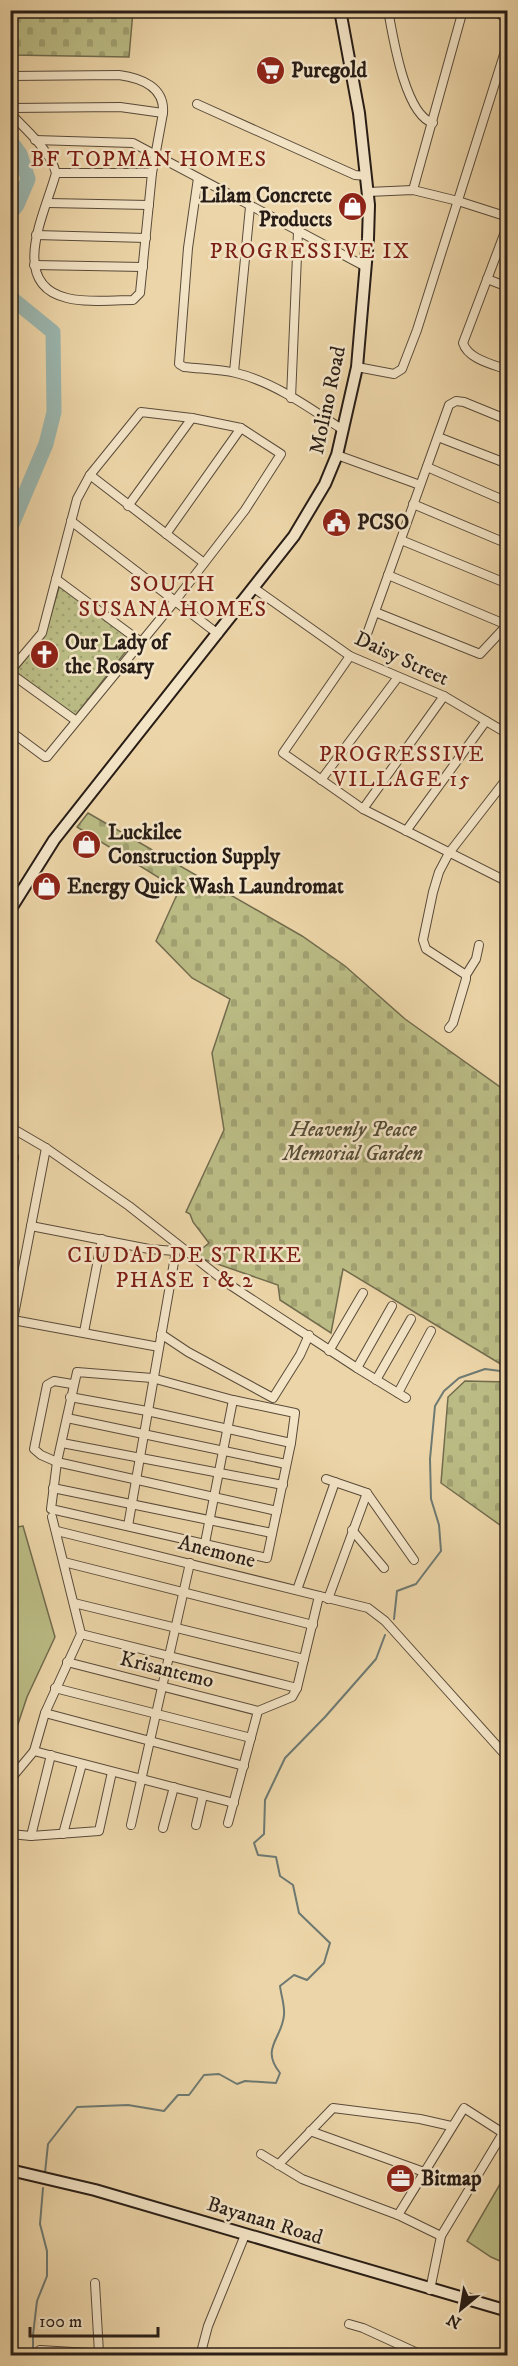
<svg xmlns="http://www.w3.org/2000/svg" width="518" height="2366" viewBox="0 0 518 2366" font-family="'IM FELL DW Pica',serif">
	<style>
		.grass { fill: #bbbc85; stroke: #726c4e; stroke-width: 1.5 }
		.cemetery { fill: url(#cemetery-stones); stroke: #726c4e; stroke-width: 1.5 }
		.park { fill: url(#park-dots); stroke: #726c4e; stroke-width: 1.5 }
		.lines { fill: none; stroke-linecap: round; stroke-linejoin: round }
		.stream { stroke: #6d7972; stroke-width: 2 }
		.river { stroke: #9bb7b0; stroke-width: 15 }
		.street-casing { stroke: #594b3a; stroke-width: 10 }
		.secondary-casing { stroke: #281d16; stroke-width: 14 }
		.street { stroke: #f3e4c6; stroke-width: 8 }
		.secondary { stroke: #f3e4c6; stroke-width: 10 }
		.labels { text-anchor: middle; stroke-width: 5; stroke-linejoin: round; paint-order: stroke }
		.poi-label { font-size: 21px; font-weight: bold; fill: #281d16; stroke: #f3e4c6; text-anchor: start }
		.street-label { font-size: 21px; fill: #281d16; stroke: #f3e4c6 }
		.park-label { font-size: 21px; font-style: italic; fill: #544d37; stroke: #f3e4c6 }
		.neighbourhood-label { font-size: 22px; letter-spacing: 1.5px; fill: #7a1f14; stroke: #f3e4c6 }
	</style>
	<defs>
		<pattern id="cemetery-stones" width="16" height="16" patternUnits="userSpaceOnUse" patternTransform="scale(1.5)"><rect width="16" height="16" fill="#bbbc85"/><path d="M2 7V4a2 2 0 0 1 4 0v3zM10 15v-3a2 2 0 0 1 4 0v3z" fill="#a1a172"/></pattern>
		<pattern id="park-dots" width="8" height="8" patternUnits="userSpaceOnUse" patternTransform="scale(1.5)"><rect width="8" height="8" fill="#bbbc85"/><path d="M2 2h.1M6 6h.1" fill="none" stroke="#a1a172" stroke-width="1.8" stroke-linecap="round"/></pattern>
	</defs>
	<rect width="100%" height="100%" fill="#ecd5a8"/>
	<filter id="stains"><feTurbulence type="fractalNoise" baseFrequency=".00333" numOctaves="4"/><feColorMatrix values="0 0 0 0 .2 0 0 0 0 .09 0 0 0 0 .02 0 0 0 .5 -.17"/></filter>
	<radialGradient id="worn" r=".72"><stop offset=".6" stop-color="#630" stop-opacity="0"/><stop offset="1" stop-color="#630" stop-opacity=".3"/></radialGradient>
	<g class="grass">
		<polygon points="23,1526 55,1637 27,1697 11,1745 11,1528"/>
		<polygon points="507,2172 507,2264 491,2257 467,2241"/>
	</g>
	<g class="cemetery">
		<polygon points="11,10 133,11 129,57 11,55"/>
		<polygon points="88,813 302,936 345,966 405,1019 507,1092 508,1363 504,1366 343,1269 331,1333 280,1300 278,1285 200,1258 197,1253 209,1243 193,1222 190,1214 186,1212 224,1130 212,1053 230,999 192,978 156,941 179,890 77,827"/>
		<polygon points="465,1381 507,1382 507,1530 441,1483 448,1397"/>
	</g>
	<polygon class="park" points="60,584 134,641 75,716 15,672 45,635"/>
	<g class="lines">
		<g class="stream">
			<polyline points="394,1619 397,1591 416,1584 441,1551 439,1525 431,1499 430,1459 435,1406 444,1391 459,1378 485,1369 508,1372"/>
			<path d="M 45,2173 L 48,2144 L 77,2107 L 128,2105 L 164,2111 L 178,2095 L 189,2095 L 204,2075 L 219,2074 L 237,2084 L 245,2081 L 276,2083 L 280,2073 C 260,2048 282,2039 284,2015 C 285,2006 281,1995 280,1986 L 294,1975 L 307,1980 L 324,1963 L 330,1943 L 299,1913 L 293,1885 L 280,1876 L 276,1857 L 258,1855 L 254,1843 L 264,1834 L 265,1800 L 285,1758 L 325,1717 L 376,1659 L 385,1635"/>
			<polyline points="40,2356 33,2348 33,2335 37,2301 47,2276 47,2251 40,2224 43,2188"/>
		</g>
		<g class="river">
			<polyline points="10,140 20,154 28,179 17,205 10,214"/>
			<polyline points="10,297 53,332 54,412 46,444 10,529"/>
		</g>
		<defs>
			<g id="street">
				<path d="M 388,10 C 393,37 405,115 433,123"/>
				<polyline points="492,10 508,19"/>
				<path d="M 10,76 L 119,75 C 141,78 165,87 163,113 L 152,173 L 140,293 L 133,300 C 112,300 87,303 67,298 C 7,284 46,211 56,173 C 50,150 27,131 10,113"/>
				<polyline points="197,104 355,175 366,176"/>
				<polyline points="10,108 120,107 163,113"/>
				<polyline points="35,140 133,143 366,267"/>
				<polyline points="56,173 152,173"/>
				<path d="M 198,178 L 188,248 L 179,364 L 184,367 C 201,369 219,369 236,373 C 274,382 310,408 343,430"/>
				<polyline points="413,190 463,10"/>
				<polyline points="368,192 413,190 458,201 508,217"/>
				<polyline points="48,203 149,205"/>
				<path d="M 508,224 L 463,343 C 468,359 492,364 508,370"/>
				<polyline points="36,235 146,238"/>
				<polyline points="34,265 143,267"/>
				<polyline points="487,279 508,287"/>
				<polyline points="357,367 394,374 402,369 417,330 508,42"/>
				<polyline points="234,372 250,207"/>
				<polyline points="291,398 298,232"/>
				<polyline points="438,437 508,464"/>
				<polyline points="337,455 420,485"/>
				<polyline points="427,467 508,502"/>
				<polyline points="90,475 204,563"/>
				<polyline points="413,504 508,544"/>
				<polyline points="128,506 192,418"/>
				<polyline points="71,521 218,634"/>
				<polyline points="166,534 241,428"/>
				<polyline points="401,540 508,584"/>
				<polyline points="388,575 507,625"/>
				<polyline points="56,579 141,642"/>
				<polyline points="254,588 350,656 444,696 508,734"/>
				<polyline points="375,612 480,654 508,624"/>
				<polyline points="367,634 449,405 456,401 464,402 508,420"/>
				<polyline points="350,656 283,753 363,809 508,882"/>
				<polyline points="10,671 42,633 77,499 90,475 141,412 192,418 241,428 281,454 245,510 175,601 47,757 45,757 10,731"/>
				<polyline points="10,673 75,720"/>
				<polyline points="508,684 508,685"/>
				<polyline points="321,780 398,677"/>
				<polyline points="363,809 444,696"/>
				<polyline points="406,831 486,721"/>
				<polyline points="466,975 476,959 479,945"/>
				<polyline points="449,1028 453,1023 466,979 466,975 426,949 423,940 433,892 439,872 449,853 508,777"/>
				<polyline points="10,1127 46,1148 129,1206 227,1283 357,1368 406,1398"/>
				<polyline points="46,1148 13,1320 159,1347"/>
				<polyline points="10,1156 14,1157 10,1176"/>
				<polyline points="31,1226 149,1249 175,1251"/>
				<polyline points="84,1332 102,1239"/>
				<polyline points="161,1334 188,1352 273,1398 300,1355 309,1335"/>
				<polyline points="329,1351 363,1293"/>
				<polyline points="357,1368 392,1306"/>
				<polygon points="77,1372 152,1378 233,1400 295,1413 291,1443 267,1558 51,1509 57,1462"/>
				<polyline points="376,1380 411,1319"/>
				<polyline points="72,1384 54,1381 47,1385 34,1449 41,1455 57,1462 277,1511"/>
				<polyline points="398,1393 431,1331"/>
				<polyline points="70,1397 147,1411 291,1443"/>
				<polyline points="67,1418 286,1464"/>
				<polyline points="62,1443 283,1485"/>
				<polyline points="326,1479 367,1493 414,1560"/>
				<polyline points="53,1488 272,1533"/>
				<polyline points="128,1526 177,1245"/>
				<polyline points="352,1530 384,1568"/>
				<polyline points="57,1531 368,1608 385,1621 508,1758"/>
				<polyline points="205,1543 233,1400"/>
				<polyline points="64,1562 313,1625"/>
				<polyline points="297,1590 335,1482"/>
				<polyline points="328,1599 367,1493"/>
				<polyline points="74,1603 304,1659"/>
				<polyline points="81,1634 297,1688"/>
				<polyline points="67,1662 258,1711"/>
				<polyline points="55,1688 251,1738"/>
				<polyline points="45,1713 244,1766"/>
				<polyline points="34,1751 45,1713 81,1634 52,1517"/>
				<polyline points="10,1774 14,1775 34,1751 234,1803"/>
				<polyline points="10,1790 14,1775"/>
				<polyline points="228,1823 258,1711 292,1697 297,1688 319,1596"/>
				<polyline points="131,1825 190,1563"/>
				<polyline points="196,1825 203,1795"/>
				<polyline points="163,1828 174,1787"/>
				<polyline points="10,1834 31,1836 99,1831 112,1772"/>
				<polyline points="63,1834 82,1764"/>
				<polyline points="31,1836 51,1755"/>
				<polyline points="310,2131 424,2172"/>
				<polyline points="261,2154 302,2179 398,2215 441,2236"/>
				<polyline points="278,2165 333,2108 420,2119 451,2126"/>
				<polyline points="398,2215 464,2108 503,2133 441,2236 430,2290"/>
				<polyline points="95,2283 99,2353"/>
				<polyline points="349,2324 363,2328 424,2356"/>
				<polyline points="40,2350 138,2356"/>
				<polyline points="200,2356 208,2326 245,2235"/>
			</g>
			<g id="secondary">
				<polyline points="10,910 54,840 294,536 325,484 337,455 357,367 368,239 369,205 359,113 340,10"/>
				<polyline points="10,2170 95,2190 508,2311"/>
			</g>
		</defs>
		<use href="#street" class="street-casing"/>
		<use href="#secondary" class="secondary-casing"/>
		<use href="#street" class="street"/>
		<use href="#secondary" class="secondary"/>
	</g>
	<defs>
		<symbol id="supermarket-disc" viewBox="-11 -11 22 22"><circle r="9.5" fill="#8f2418" stroke="#f3e4c6"/><path d="M-6-5.5h2.5l.6 2H6L4.5 2H-2.5L-4.4-4H-6ZM-1.5 3.2a1.3 1.3 0 1 0 .1 0ZM3 3.2a1.3 1.3 0 1 0 .1 0Z" fill="#fff"/></symbol>
		<symbol id="shop-disc" viewBox="-11 -11 22 22"><circle r="9.5" fill="#8f2418" stroke="#f3e4c6"/><path d="M-5-2.5h2.3a2.7 3.5 0 0 1 5.4 0H5L5.5 6h-11ZM-1.5-2.5h3a1.5 2.3 0 0 0-3 0Z" fill="#fff"/></symbol>
		<symbol id="civic-disc" viewBox="-11 -11 22 22"><circle r="9.5" fill="#8f2418" stroke="#f3e4c6"/><path d="M-.6-6.5H3V-4.5H.6V-3L4-1V1h2V6H-6V1h2V-1L-.6-3ZM-1.2 2.5V6h2.4V2.5Z" fill="#fff"/></symbol>
		<symbol id="church-disc" viewBox="-11 -11 22 22"><circle r="9.5" fill="#8f2418" stroke="#f3e4c6"/><path d="M-1.2-6h2.4v3.5h3.3v2.4h-3.3V6h-2.4V-.1h-3.3v-2.4h3.3Z" fill="#fff"/></symbol>
		<symbol id="office-disc" viewBox="-11 -11 22 22"><circle r="9.5" fill="#8f2418" stroke="#f3e4c6"/><path d="M-6-3h4V-5.5h4V-3h4V5H-6ZM-1-4.5V-3h2v-1.5ZM-6 0V1H6V0Z" fill="#fff"/></symbol>
	</defs>
	<g fill-rule="evenodd">
		<use href="#supermarket-disc" x="254" y="54" width="33" height="33"/>
		<use href="#shop-disc" x="336" y="190" width="33" height="33"/>
		<use href="#civic-disc" x="320" y="506" width="33" height="33"/>
		<use href="#church-disc" x="28" y="638" width="33" height="33"/>
		<use href="#shop-disc" x="70" y="828" width="33" height="33"/>
		<use href="#shop-disc" x="30" y="870" width="33" height="33"/>
		<use href="#office-disc" x="384" y="2162" width="33" height="33"/>
	</g>
	<g class="labels">
		<g class="poi-label">
			<text x="291" y="77">Puregold</text>
			<text x="332" y="202" text-anchor="end">Lilam Concrete<tspan x="332" dy="24">Products</tspan></text>
			<text x="357" y="529">PCSO</text>
			<text x="65" y="649">Our Lady of<tspan x="65" dy="24">the Rosary</tspan></text>
			<text x="108" y="839">Luckilee<tspan x="108" dy="24">Construction Supply</tspan></text>
			<text x="67" y="893">Energy Quick Wash Laundromat</text>
			<text x="421" y="2185">Bitmap</text>
		</g>
		<g class="street-label">
			<text transform="translate(327 400) rotate(-78)" y="7">Molino Road</text>
			<text transform="translate(402 658) rotate(25)" y="7">Daisy Street</text>
			<text transform="translate(217 1551) rotate(14)" y="7">Anemone</text>
			<text transform="translate(167 1669) rotate(14)" y="7">Krisantemo</text>
			<text transform="translate(265 2220) rotate(17)" y="7">Bayanan Road</text>
		</g>
		<g class="park-label">
			<text x="353" y="1136">Heavenly Peace<tspan x="353" dy="24">Memorial Garden</tspan></text>
		</g>
		<g class="neighbourhood-label">
			<text x="149" y="166">BF TOPMAN HOMES</text>
			<text x="310" y="258">PROGRESSIVE IX</text>
			<text x="173" y="591">SOUTH<tspan x="173" dy="25">SUSANA HOMES</tspan></text>
			<text x="402" y="761">PROGRESSIVE<tspan x="402" dy="25">VILLAGE 15</tspan></text>
			<text x="185" y="1262">CIUDAD DE STRIKE<tspan x="185" dy="25">PHASE 1 &amp; 2</tspan></text>
		</g>
	</g>
	<rect width="518" height="2366" fill="none" stroke="#ecd5a8" stroke-width="36"/>
	<rect x="12" y="12" width="494" height="2342" fill="none" stroke="#281d16" stroke-width="3"/>
	<rect x="18" y="18" width="482" height="2330" fill="none" stroke="#281d16" stroke-width="1.5"/>
	<g transform="translate(461 2309) rotate(210)" stroke="#f3e4c6" stroke-width="4.5" paint-order="stroke">
	<path d="M0-4.5L10 22L0 15L-10 22Z" fill="#281d16"/>
	<text y="-9" font-size="16" font-weight="bold" text-anchor="middle" fill="#281d16">N</text>
	</g>
	<path d="M30 2327v9h128v-9" fill="none" stroke="#281d16" stroke-width="3"/>
	<text x="39" y="2327" font-size="18" fill="#281d16" stroke="#f3e4c6" stroke-width="4.5" paint-order="stroke">100 m</text>
	<rect width="100%" height="100%" filter="url(#stains)"/>
	<rect width="100%" height="100%" fill="url(#worn)"/>
</svg>
